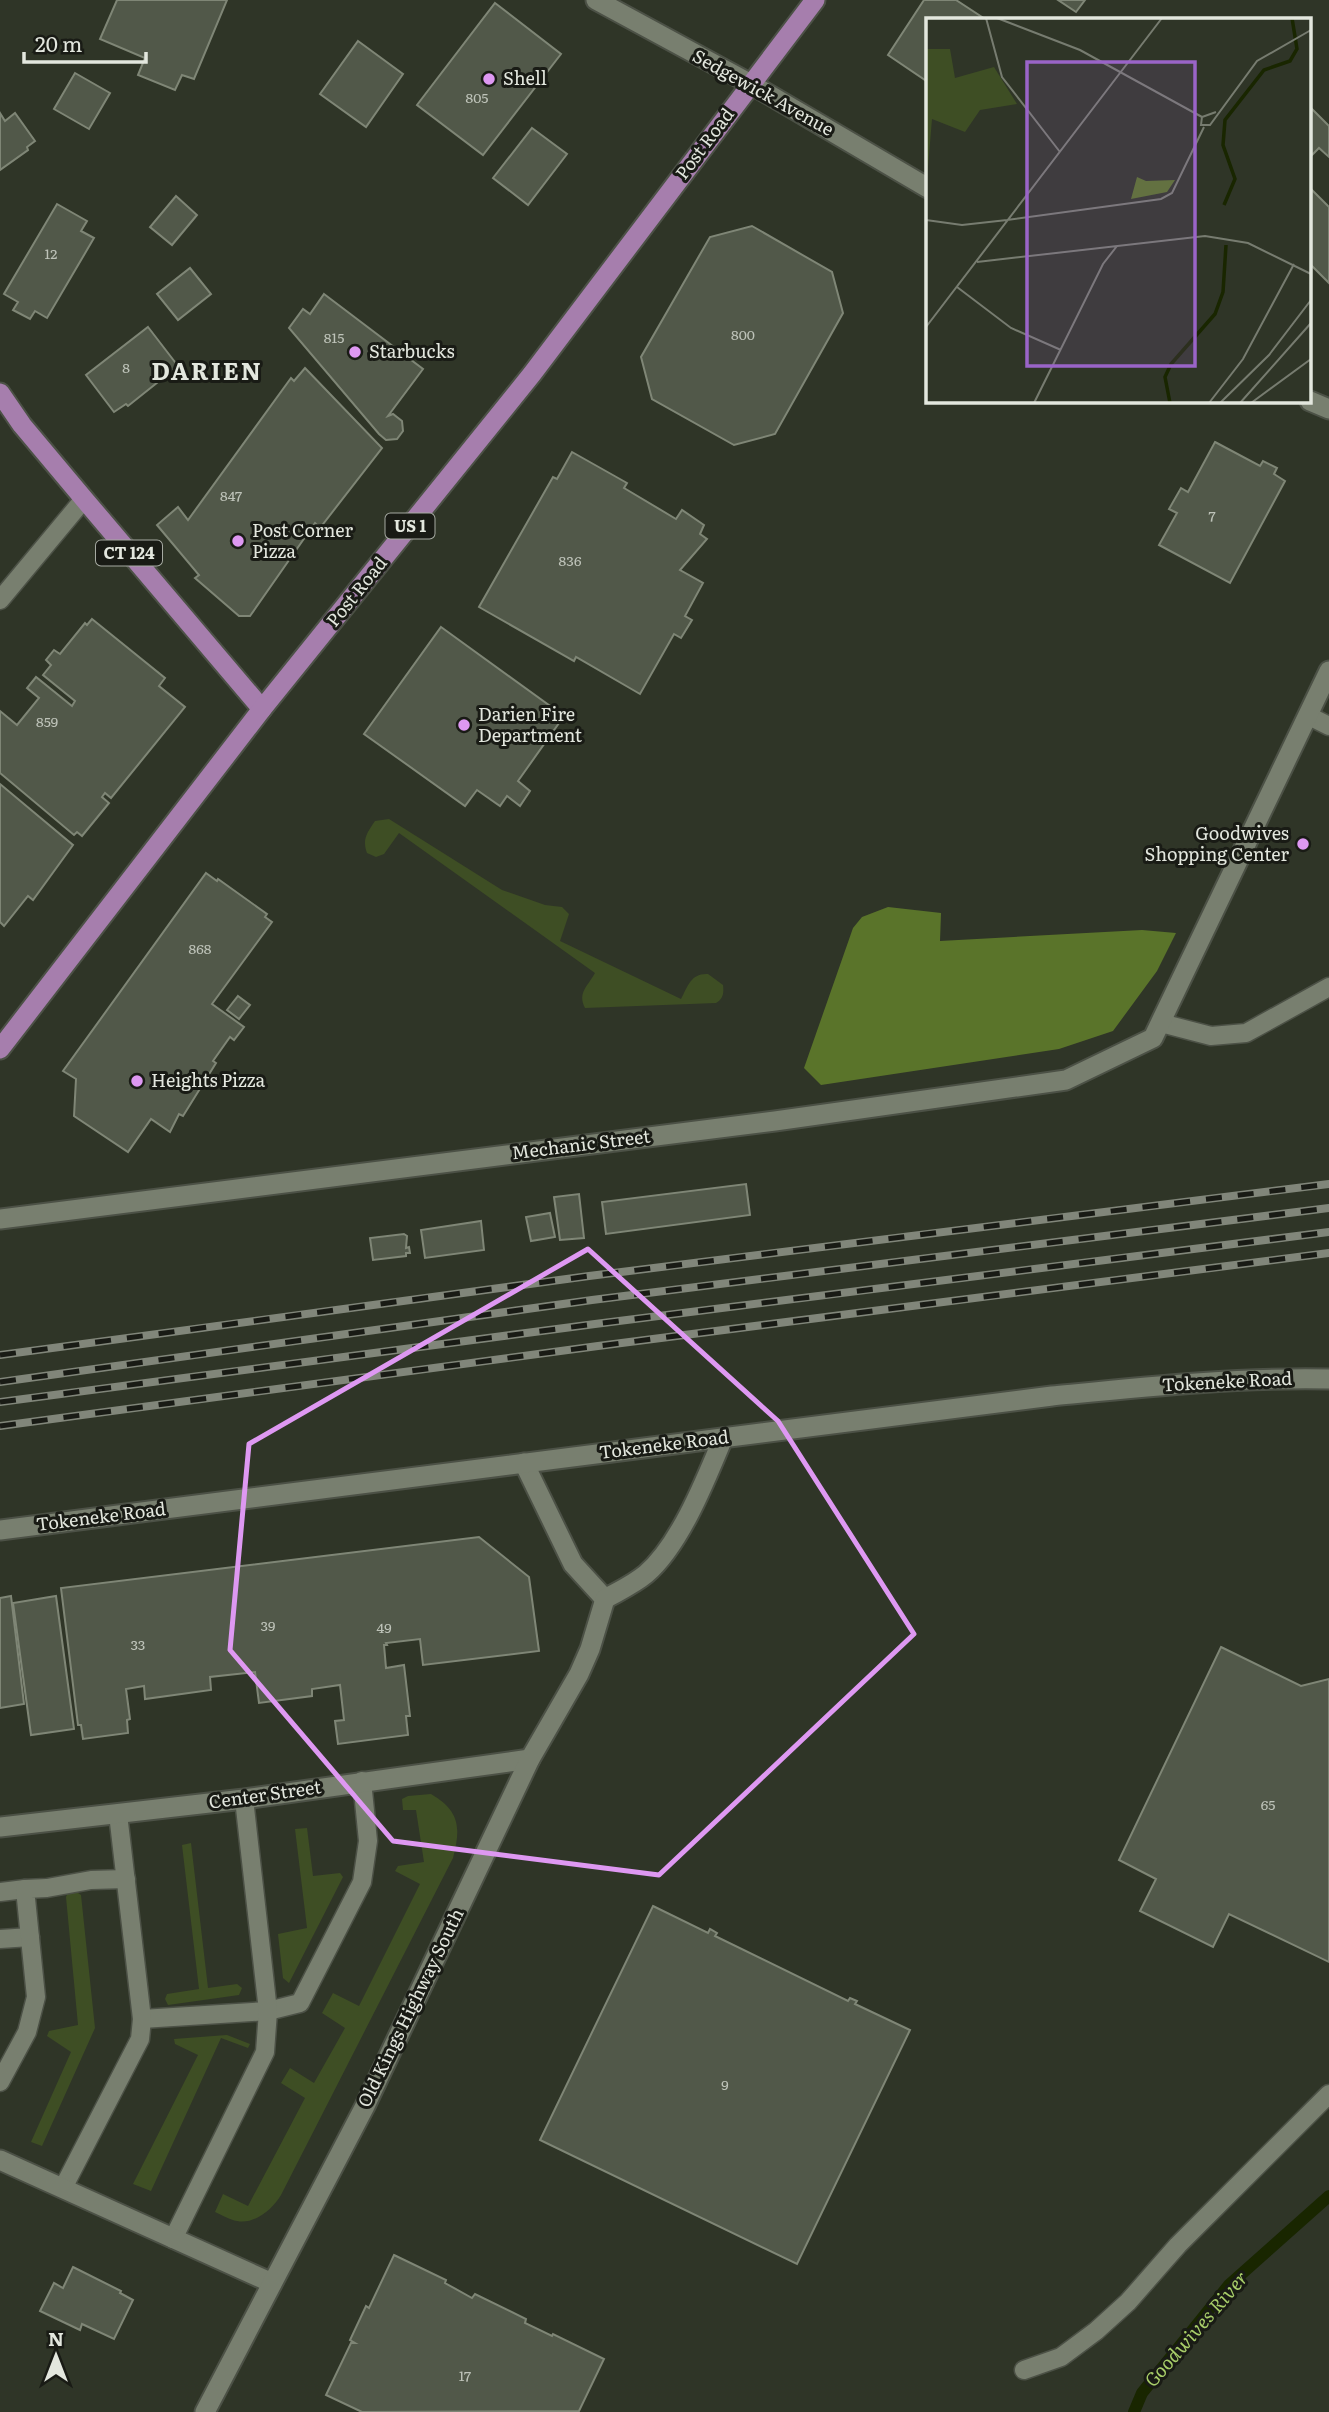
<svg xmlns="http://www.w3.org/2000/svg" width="1329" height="2412" viewBox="0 0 1329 2412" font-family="Literata,serif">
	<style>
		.green { fill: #3e4e24 }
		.forest { fill: #5a742a }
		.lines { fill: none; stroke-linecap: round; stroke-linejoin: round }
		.stream { stroke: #192600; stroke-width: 12 }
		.building { fill: #515849; stroke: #7f8676; stroke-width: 2 }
		.service-casing { stroke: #4c5146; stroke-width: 21 }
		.minor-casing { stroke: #4c5146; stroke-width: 23 }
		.tertiary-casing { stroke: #4c5146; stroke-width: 23 }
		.secondary-casing { stroke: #4c5146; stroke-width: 23 }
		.primary-casing { stroke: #4c5146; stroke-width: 23 }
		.service { stroke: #787f6f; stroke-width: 18 }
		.minor { stroke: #787f6f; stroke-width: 19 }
		.tertiary { stroke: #787f6f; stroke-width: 19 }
		.secondary { stroke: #787f6f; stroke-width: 19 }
		.primary { stroke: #a67ead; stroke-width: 19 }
		.rail-casing { stroke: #81867a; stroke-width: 8 }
		.rail { stroke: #191b15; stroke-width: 5; stroke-dasharray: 16; stroke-linecap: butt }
		.marked { fill: none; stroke: #de98f2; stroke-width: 5; stroke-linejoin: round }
		.poi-dot { fill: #de98f2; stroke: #191b15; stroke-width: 2.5 }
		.labels { text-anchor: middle; stroke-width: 6; stroke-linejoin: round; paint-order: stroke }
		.number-label { font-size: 14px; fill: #bec3b9 }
		.shield { fill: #191b15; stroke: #a6aaa2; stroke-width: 2 }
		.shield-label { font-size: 16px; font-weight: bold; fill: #e3e7de }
		.poi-label { font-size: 18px; fill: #e3e7de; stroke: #191b15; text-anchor: start }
		.street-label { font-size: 18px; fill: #e3e7de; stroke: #191b15 }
		.water-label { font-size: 19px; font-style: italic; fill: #a8ce69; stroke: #191b15 }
		.district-label { font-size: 24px; font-weight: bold; letter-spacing: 2px; fill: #e3e7de; stroke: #191b15 }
		.inset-river { fill: none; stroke: #192600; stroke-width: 3.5 }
		.inset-road { fill: none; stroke: #777c70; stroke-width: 2 }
		.view { fill: #9a64c8; fill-opacity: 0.15; stroke: #9a64c8; stroke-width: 3.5 }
		.inset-edge { fill: none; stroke: #e3e7de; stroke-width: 3.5 }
	</style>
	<rect width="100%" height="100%" fill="#2f3527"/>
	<g class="green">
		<path d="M 389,819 L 502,890 L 545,905 L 562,907 L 569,914 L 560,941 L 681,999 C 688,986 691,973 708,974 L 723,985 C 724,994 723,999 716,1003 L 585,1008 C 577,993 588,986 595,973 L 399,833 L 384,854 L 376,857 L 367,853 C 362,839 367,833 375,821 Z"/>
		<path d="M 431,1794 C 460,1811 461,1828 453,1858 L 281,2195 C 273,2209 254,2225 237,2221 C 230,2220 222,2215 215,2212 L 223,2194 L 248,2206 L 305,2098 L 281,2083 L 290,2068 L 314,2083 L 345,2028 L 322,2013 L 333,1993 L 359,2006 L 420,1884 L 395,1871 L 398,1866 L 424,1862 L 416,1810 L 403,1810 L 402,1799 L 408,1796 Z"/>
		<polygon points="307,1828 313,1876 340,1873 343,1877 289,1983 283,1978 278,1934 307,1928 295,1829"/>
		<polygon points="191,1843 208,1988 237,1984 242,1988 239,1995 168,2005 165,1999 167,1994 199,1989 182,1845"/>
		<polygon points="75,1891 81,1895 95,2028 42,2146 31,2142 71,2052 47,2036 49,2031 78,2025 66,1897 68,1892"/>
		<polygon points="227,2035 250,2044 248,2048 221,2038 151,2191 133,2184 198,2055 175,2044 174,2039"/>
	</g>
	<polygon class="forest" points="888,907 941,913 940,941 1142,930 1176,933 1157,971 1113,1031 1059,1049 821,1085 804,1068 853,928 862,917"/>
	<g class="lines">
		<polyline class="stream" points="1134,2412 1142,2393 1229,2285 1329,2196"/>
	</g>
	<g class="building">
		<polygon points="117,0 227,0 194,79 182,75 175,90 138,75 145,58 100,39"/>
		<polygon points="924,0 956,0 985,19 928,19 928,82 888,55"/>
		<polygon points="1058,0 1085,0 1076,12"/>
		<polygon points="495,3 561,54 483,155 417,105"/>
		<polygon points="358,41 403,74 366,127 320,94"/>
		<polygon points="75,73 110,93 89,129 54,109"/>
		<polygon points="1310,107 1329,126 1329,157 1319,148 1310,157"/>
		<polygon points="0,113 5,121 15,113 35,141 27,147 28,150 0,170"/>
		<polygon points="532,128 567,154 528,205 493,178"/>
		<polygon points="1310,188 1329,207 1329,283 1310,264"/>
		<polygon points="176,196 197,215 172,245 150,227"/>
		<polygon points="57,204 87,221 81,231 94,238 47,318 35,311 30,319 13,310 18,302 4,294"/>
		<polygon points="752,226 832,272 843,313 775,434 734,445 652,399 641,357 710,237"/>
		<polygon points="190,268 211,294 178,320 157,294"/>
		<polygon points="324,294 423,369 388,416 393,414 402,421 403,431 397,439 386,440 379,434 289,328 303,309 310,314"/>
		<polygon points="148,327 178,366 128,406 126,404 114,412 86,375"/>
		<polygon points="305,368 382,448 320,528 315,523 250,616 239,616 195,578 199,575 157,525 178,507 188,520 291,378 294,381"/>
		<polygon points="1215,442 1260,466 1263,461 1277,468 1274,474 1285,481 1230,583 1159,545 1177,513 1169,509 1181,488 1188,492"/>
		<polygon points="572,452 627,483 624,488 676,519 682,510 704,525 700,534 707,539 680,570 703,583 685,616 692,620 681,638 674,634 640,694 576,657 574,661 479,607 553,477 557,479"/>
		<polygon points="92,619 165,678 159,686 185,707 111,798 105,793 102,797 109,803 82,836 77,832 74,835 0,773 0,711 17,725 39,698 27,688 36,677 72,706 75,701 43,675 51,665 46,660 54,650 60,654 85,623 87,625"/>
		<polygon points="441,627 564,716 518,781 530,791 520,806 507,796 500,806 477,790 465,806 364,734"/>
		<polygon points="0,784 73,845 33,900 28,896 4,926 0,922"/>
		<polygon points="206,873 217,881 218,879 267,914 265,917 272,922 212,1004 244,1027 234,1040 230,1037 213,1061 216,1063 183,1116 179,1114 170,1132 151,1119 128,1152 74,1116 76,1079 63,1071"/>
		<polygon points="238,996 250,1005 239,1019 227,1010"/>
		<polygon points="746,1184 750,1215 606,1234 602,1202"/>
		<polygon points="579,1194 584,1238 560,1240 554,1197"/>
		<polygon points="550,1213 555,1237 531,1241 526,1217"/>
		<polygon points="481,1221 484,1250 425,1258 421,1230"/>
		<polygon points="404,1234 407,1236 406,1248 409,1247 410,1253 406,1253 406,1256 373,1260 370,1238"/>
		<polygon points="479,1537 529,1577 539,1651 423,1665 420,1639 386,1643 387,1645 384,1645 386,1668 404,1665 410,1716 406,1716 408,1735 338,1744 335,1721 344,1720 340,1685 312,1689 312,1696 259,1703 255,1672 210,1677 211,1690 145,1699 144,1686 126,1689 130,1719 127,1720 128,1733 83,1739 81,1725 78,1725 61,1588"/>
		<polygon points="11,1596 24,1704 0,1708 0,1598"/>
		<polygon points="56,1596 74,1729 31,1735 13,1603"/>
		<polygon points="1221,1647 1301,1686 1329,1679 1329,1962 1229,1914 1213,1947 1140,1911 1156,1879 1119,1860"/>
		<polygon points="653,1906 708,1933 710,1929 717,1933 715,1936 848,2001 850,1998 857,2001 855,2004 910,2030 797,2264 540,2140"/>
		<polygon points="394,2255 446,2280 445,2283 472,2298 475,2294 526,2319 525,2323 552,2336 553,2334 604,2359 579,2411 362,2412 326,2395 351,2343 355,2343 350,2340 366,2306 369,2308"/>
		<polygon points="73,2267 121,2291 120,2293 133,2300 114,2339 82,2324 80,2330 40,2311 54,2283 63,2288"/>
	</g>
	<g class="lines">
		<defs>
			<g id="service">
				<polyline points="0,600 84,499"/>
				<polyline points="1309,716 1329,726"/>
				<polyline points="1161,1023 1211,1036 1246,1033 1329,987"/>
				<polyline points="0,1892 25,1889"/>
				<polyline points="0,1939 30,1937"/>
				<polyline points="142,2019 268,2011 300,2003 362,1882 368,1841 362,1781"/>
				<polyline points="0,2082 27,2032 36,1997 25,1889 47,1888 91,1880 126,1879"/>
				<polyline points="63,2188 140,2039 142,2019 118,1814"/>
				<polyline points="173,2239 265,2052 268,2011 244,1799"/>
				<polyline points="1024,2370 1061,2357 1096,2331 1128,2302 1178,2245 1329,2094"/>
			</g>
			<polyline id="minor" points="0,1827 244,1799 530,1759"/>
			<g id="tertiary">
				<polyline points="596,0 751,84 928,188"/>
				<polyline points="1310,401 1329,409"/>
				<polyline points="0,1219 775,1121 1066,1080 1153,1038 1329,671"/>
				<polyline points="524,1463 573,1564 605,1599"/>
				<polyline points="0,2160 272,2283"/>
				<path d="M 205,2412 L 365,2106 L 530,1759 L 579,1674 L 590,1649 L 605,1599 C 619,1591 634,1584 646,1574 C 680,1545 706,1479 723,1438"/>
			</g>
			<path id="secondary" d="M 0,1530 L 1052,1396 C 1144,1387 1237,1377 1329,1379"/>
			<g id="primary">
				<polyline points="0,393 22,425 84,499 262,709"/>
				<polyline points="0,1049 262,709 532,374 815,0"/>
			</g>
		</defs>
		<use href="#service" class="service-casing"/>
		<use href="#minor" class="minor-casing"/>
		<use href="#tertiary" class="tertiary-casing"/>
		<use href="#secondary" class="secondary-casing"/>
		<use href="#primary" class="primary-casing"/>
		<use href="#service" class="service"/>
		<use href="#minor" class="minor"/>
		<use href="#tertiary" class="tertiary"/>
		<use href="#secondary" class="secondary"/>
		<use href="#primary" class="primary"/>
		<defs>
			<g id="rail">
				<polyline points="0,1355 589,1276 1329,1184"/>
				<polyline points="0,1382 592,1300 1329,1208"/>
				<polyline points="0,1402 595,1324 1329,1232"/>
				<polyline points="0,1426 598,1346 1329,1253"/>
			</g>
		</defs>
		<use href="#rail" class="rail-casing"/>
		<use href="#rail" class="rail"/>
	</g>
	<path class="marked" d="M 588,1249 L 778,1421 L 914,1634 L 659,1875 L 393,1841 L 230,1650 L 249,1444 Z"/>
	<g class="poi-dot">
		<circle cx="489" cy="79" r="7"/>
		<circle cx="355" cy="352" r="7"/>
		<circle cx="238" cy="541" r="7"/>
		<circle cx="464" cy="725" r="7"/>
		<circle cx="1303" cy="844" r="7"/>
		<circle cx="137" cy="1081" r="7"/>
	</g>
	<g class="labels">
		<g class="number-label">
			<text x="477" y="103">805</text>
			<text x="51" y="259">12</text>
			<text x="743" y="340">800</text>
			<text x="334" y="343">815</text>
			<text x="126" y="373">8</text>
			<text x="231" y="501">847</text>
			<text x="1212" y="521">7</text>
			<text x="570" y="566">836</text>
			<text x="47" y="727">859</text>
			<text x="200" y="954">868</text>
			<text x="268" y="1631">39</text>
			<text x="384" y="1633">49</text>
			<text x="138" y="1650">33</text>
			<text x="1268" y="1810">65</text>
			<text x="725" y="2090">9</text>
			<text x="465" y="2381">17</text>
		</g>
		<g class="shield">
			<rect x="385.5" y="513.5" width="49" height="25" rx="5"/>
			<rect x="96" y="540.5" width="66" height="25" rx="5"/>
		</g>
		<g class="shield-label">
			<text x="410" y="532">US 1</text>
			<text x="129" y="559">CT 124</text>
		</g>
		<g class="poi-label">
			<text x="503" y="85">Shell</text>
			<text x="369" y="358">Starbucks</text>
			<text x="252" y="537">Post Corner<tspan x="252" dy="21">Pizza</tspan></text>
			<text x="478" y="721">Darien Fire<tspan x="478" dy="21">Department</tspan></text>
			<text x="1289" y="840" text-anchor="end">Goodwives<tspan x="1289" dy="21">Shopping Center</tspan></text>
			<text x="151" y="1087">Heights Pizza</text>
		</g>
		<g class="street-label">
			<text transform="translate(763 93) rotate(29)" y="6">Sedgewick Avenue</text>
			<text transform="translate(705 144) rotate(-53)" y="6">Post Road</text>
			<text transform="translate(357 592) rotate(-51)" y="6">Post Road</text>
			<text transform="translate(581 1145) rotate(-7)" y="6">Mechanic Street</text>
			<text transform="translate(1227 1382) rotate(-3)" y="6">Tokeneke Road</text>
			<text transform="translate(664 1445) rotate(-7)" y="6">Tokeneke Road</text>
			<text transform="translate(101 1517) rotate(-7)" y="6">Tokeneke Road</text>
			<text transform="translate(265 1795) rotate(-8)" y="6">Center Street</text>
			<text transform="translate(411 2008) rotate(-64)" y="6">Old Kings Highway South</text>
		</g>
		<g class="water-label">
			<text transform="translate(1196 2329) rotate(-49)" y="7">Goodwives River</text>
		</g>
		<g class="district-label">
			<text x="207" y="380">DARIEN</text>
		</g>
	</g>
	<g transform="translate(926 18)">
		<rect width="385" height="385" fill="#2f3527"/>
		<path d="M 0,31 L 24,31 L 29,60 L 68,49 L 91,86 L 54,92 L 39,114 L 6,101 L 0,173 Z" fill="#3e4e24"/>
		<path d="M 211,159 L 220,163 L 249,162 L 241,174 L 205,181 Z" fill="#5a742a"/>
		<path class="inset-river" d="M 298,187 L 309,161 L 297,127 L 299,102 L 338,52 L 364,43 L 371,31 L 366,0M 244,385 L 239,359 L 245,346 L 289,296 L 297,274 L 300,227"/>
		<path class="inset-road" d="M 60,0 L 76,59 L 134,134M 71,0 L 154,32 L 276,99M 290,94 L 276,99 L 275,107 L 284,107 L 331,43 L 385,12M 0,202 L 36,207 L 81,202M 81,202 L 235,181 L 246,175 L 278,109M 51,244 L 279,218 L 322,225 L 385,256M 31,269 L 85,310 L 135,332M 0,309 L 236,0M 108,385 L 177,246 L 191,228M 283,385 L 317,341 L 368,246M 294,385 L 343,337 L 385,282M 314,385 L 385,305M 325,385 L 385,341"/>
		<path class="view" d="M 101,44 L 269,44 L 269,348 L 101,348 Z"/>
		<rect width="385" height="385" class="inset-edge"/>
	</g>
	<g transform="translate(56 2356)" stroke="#191b15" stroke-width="5" paint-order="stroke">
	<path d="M0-5L12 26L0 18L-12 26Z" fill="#e3e7de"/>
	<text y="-10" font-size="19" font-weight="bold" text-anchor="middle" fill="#e3e7de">N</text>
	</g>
	<path d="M24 52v10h122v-10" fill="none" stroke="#e3e7de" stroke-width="3.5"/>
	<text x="35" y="52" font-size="21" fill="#e3e7de" stroke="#191b15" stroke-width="5" paint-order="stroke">20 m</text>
</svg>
